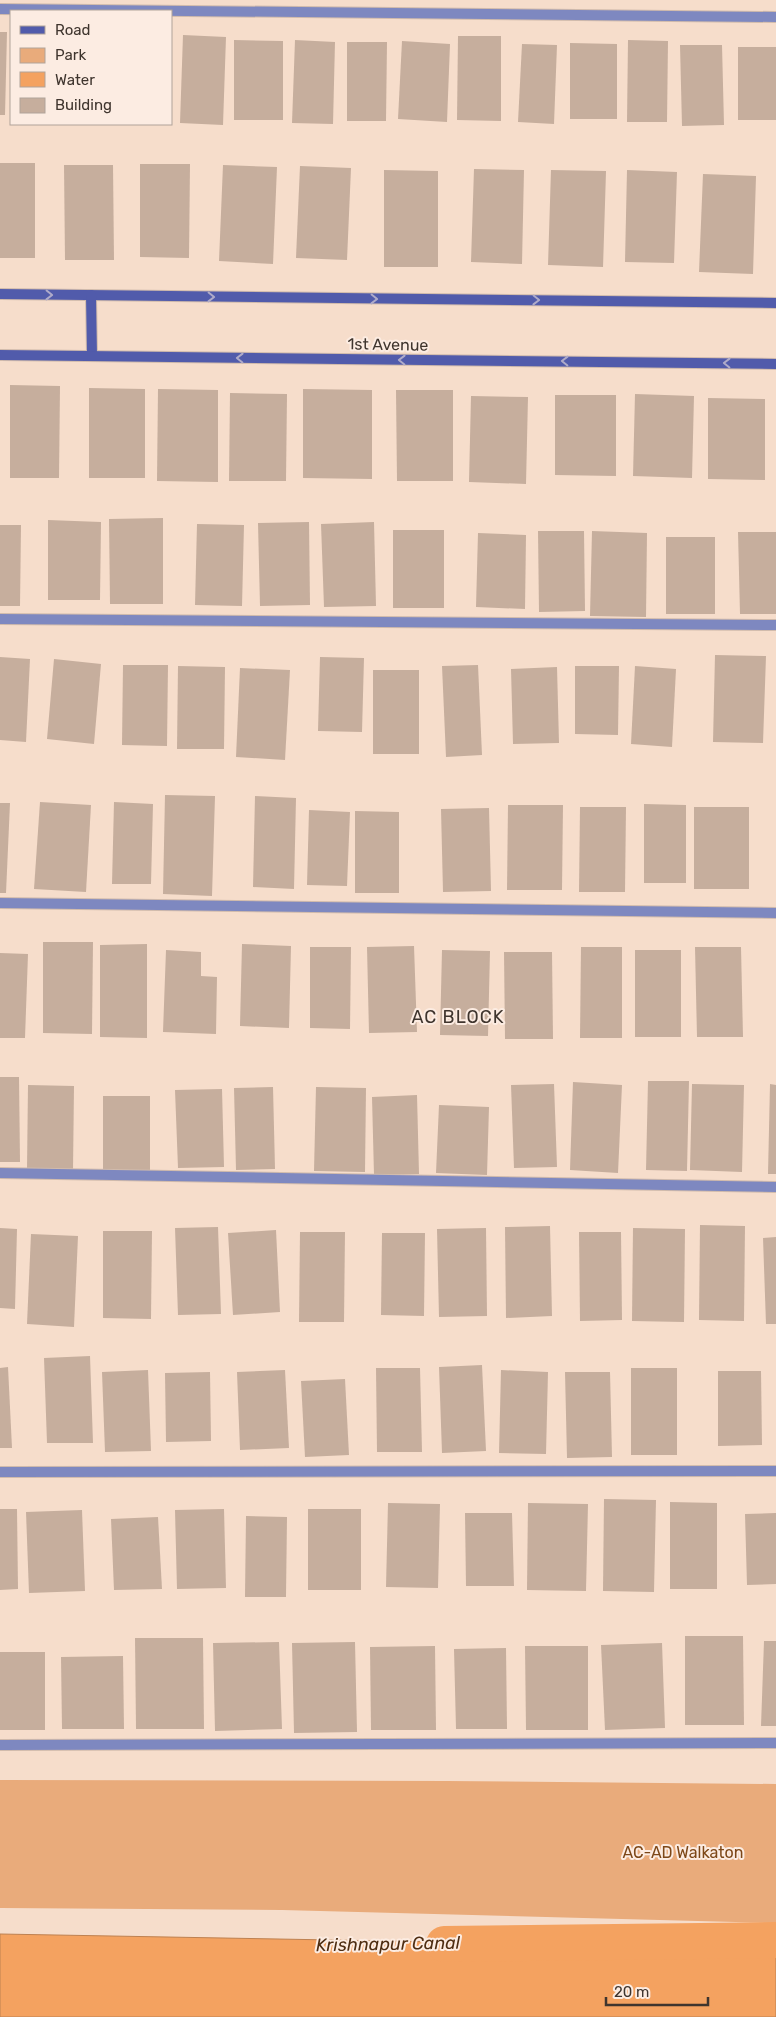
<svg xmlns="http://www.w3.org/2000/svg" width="776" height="2017" viewBox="0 0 776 2017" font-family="Rubik,sans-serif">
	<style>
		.green { fill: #e9ab7b }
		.water { fill: #f4a260; stroke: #be8151 }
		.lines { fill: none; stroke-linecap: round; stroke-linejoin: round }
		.canal { stroke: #f4a260; stroke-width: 36 }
		.building { fill: #c6ae9d }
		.minor-casing { stroke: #d1bbac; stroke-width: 12 }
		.tertiary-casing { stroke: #d1bbac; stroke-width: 12 }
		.secondary-casing { stroke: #d1bbac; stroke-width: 12 }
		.minor { stroke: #7e88c0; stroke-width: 10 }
		.tertiary { stroke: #7e88c0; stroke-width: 10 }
		.secondary { stroke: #515bab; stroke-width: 10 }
		.oneway { stroke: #afabc9 }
		.labels { text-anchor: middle; stroke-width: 4; stroke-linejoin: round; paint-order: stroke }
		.street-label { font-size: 16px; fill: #3f352e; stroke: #fcece2 }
		.park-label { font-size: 16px; fill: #7d4717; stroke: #fcece2 }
		.neighbourhood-label { font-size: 18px; letter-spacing: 1px; fill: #3f352e; stroke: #fcece2 }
		.water-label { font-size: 18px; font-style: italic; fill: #4e2d12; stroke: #fcece2 }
	</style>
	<rect width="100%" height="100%" fill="#f6ddcb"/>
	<polygon class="green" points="0,1780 445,1781 776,1784 776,1923 282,1910 0,1908"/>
	<polygon class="water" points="0,1934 776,1948 776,2017 0,2017"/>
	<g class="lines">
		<polyline class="canal" points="444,1944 776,1940"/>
	</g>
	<g class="building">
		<polygon points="0,32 7,32 5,115 0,115"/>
		<polygon points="183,35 226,37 223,125 180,123"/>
		<polygon points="458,36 501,36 501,121 457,120"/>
		<polygon points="234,40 283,41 283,120 234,120"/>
		<polygon points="295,40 335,42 333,124 292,123"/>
		<polygon points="628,40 668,41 667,122 627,122"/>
		<polygon points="402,41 450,44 447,122 398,119"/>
		<polygon points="347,42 387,42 386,121 347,121"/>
		<polygon points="570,43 617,44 617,119 570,119"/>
		<polygon points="522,44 557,45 554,124 518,122"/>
		<polygon points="680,45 722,45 724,125 682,126"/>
		<rect x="738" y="47" width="38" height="73"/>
		<rect x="0" y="163" width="35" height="95"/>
		<polygon points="140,164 190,164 189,258 140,257"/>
		<polygon points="64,165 113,165 114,260 65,260"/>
		<polygon points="223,165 277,167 273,264 219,261"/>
		<polygon points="300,166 351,168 347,260 296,258"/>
		<polygon points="474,169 524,170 522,264 471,262"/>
		<polygon points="384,170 438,171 438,267 384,267"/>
		<polygon points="551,170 606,171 603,267 548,265"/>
		<polygon points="627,170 677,172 674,263 625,262"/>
		<polygon points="703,174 756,176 753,274 699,272"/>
		<polygon points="10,385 60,386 59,478 10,478"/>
		<polygon points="89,388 145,389 145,478 89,478"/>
		<polygon points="158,389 218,390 218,482 157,481"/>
		<polygon points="303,389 372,390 372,479 303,478"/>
		<polygon points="396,390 453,390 453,481 397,481"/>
		<polygon points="230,393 287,394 286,481 229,481"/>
		<polygon points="635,394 694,396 692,478 633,476"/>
		<polygon points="555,395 616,395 616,476 555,475"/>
		<polygon points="471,396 528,397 526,484 469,482"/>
		<polygon points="708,398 765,399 765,480 708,479"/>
		<polygon points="163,518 163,604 110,604 109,519"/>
		<polygon points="48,520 101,522 100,600 48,600"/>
		<polygon points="309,522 310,605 260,606 258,523"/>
		<polygon points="374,522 376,606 324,607 321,524"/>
		<polygon points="197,524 244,525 242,606 195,605"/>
		<polygon points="0,525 21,525 20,606 0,606"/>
		<rect x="393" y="530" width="51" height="78"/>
		<polygon points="538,531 584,531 585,611 539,612"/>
		<polygon points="592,531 647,533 646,617 590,616"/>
		<polygon points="738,532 776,532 776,614 740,614"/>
		<polygon points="478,533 526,535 525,609 476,607"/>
		<rect x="666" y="537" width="49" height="77"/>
		<polygon points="715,655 766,656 763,743 713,742"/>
		<polygon points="0,657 30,659 26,742 0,740"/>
		<polygon points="320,657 364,658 362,732 318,731"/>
		<polygon points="54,659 101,664 94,744 47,739"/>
		<polygon points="123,665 168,665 167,746 122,745"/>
		<polygon points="478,665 482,755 446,757 442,666"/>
		<polygon points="178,666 225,667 224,749 177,749"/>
		<polygon points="575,666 619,666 618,735 575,734"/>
		<polygon points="635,666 676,669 672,747 631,744"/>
		<polygon points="557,667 559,743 513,744 511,669"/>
		<polygon points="240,668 290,670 285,760 236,757"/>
		<rect x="373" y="670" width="46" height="84"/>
		<polygon points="165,795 215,796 212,896 163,894"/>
		<polygon points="255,796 296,798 294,889 253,887"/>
		<polygon points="40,802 91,805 86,892 34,889"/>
		<polygon points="114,802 153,804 151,884 112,884"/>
		<polygon points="0,803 10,803 6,893 0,893"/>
		<polygon points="644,804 686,805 686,883 644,883"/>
		<polygon points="508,805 563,805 562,890 507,890"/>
		<polygon points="580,807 626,807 625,892 579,892"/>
		<rect x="694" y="807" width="55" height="82"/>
		<polygon points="489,808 491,891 443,892 441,809"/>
		<polygon points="309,810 350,812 347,886 307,885"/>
		<polygon points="355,811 399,812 399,893 355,893"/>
		<polygon points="43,942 93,942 92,1034 43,1033"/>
		<polygon points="147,944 147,1038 100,1037 100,945"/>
		<polygon points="242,944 291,946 289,1028 240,1026"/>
		<polygon points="414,946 417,1032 369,1033 367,947"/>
		<polygon points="310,947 351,947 350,1029 310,1028"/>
		<polygon points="581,947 622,947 622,1038 580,1038"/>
		<polygon points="695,947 741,947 743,1037 697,1037"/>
		<polygon points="166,950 201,952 201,976 217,977 216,1034 163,1032"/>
		<polygon points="442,950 490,951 488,1036 440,1035"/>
		<rect x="635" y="950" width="46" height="87"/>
		<polygon points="504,952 552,952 553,1039 505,1039"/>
		<polygon points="0,953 28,954 25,1038 0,1038"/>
		<polygon points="0,1077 19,1077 20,1162 0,1162"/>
		<polygon points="648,1081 689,1081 687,1171 646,1170"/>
		<polygon points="573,1082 622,1085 618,1173 570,1170"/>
		<polygon points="554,1084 557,1167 514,1168 511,1085"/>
		<polygon points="692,1084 744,1085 742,1172 690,1170"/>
		<polygon points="770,1084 776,1085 776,1174 768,1174"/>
		<polygon points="28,1085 74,1086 73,1170 27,1169"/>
		<polygon points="273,1087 275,1169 236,1170 234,1088"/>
		<polygon points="316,1087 366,1088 365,1172 314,1171"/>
		<polygon points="222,1089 224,1167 178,1168 175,1090"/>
		<polygon points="417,1095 419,1174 374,1175 372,1097"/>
		<rect x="103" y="1096" width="47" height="74"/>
		<polygon points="439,1105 489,1107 487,1175 436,1173"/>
		<polygon points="700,1225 745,1226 744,1321 699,1320"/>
		<polygon points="550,1226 552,1316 506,1318 505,1227"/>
		<polygon points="218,1227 221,1314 178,1315 175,1228"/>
		<polygon points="0,1228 17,1229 15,1309 0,1308"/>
		<polygon points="486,1228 487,1316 439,1317 437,1229"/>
		<polygon points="633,1228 685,1229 684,1322 632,1321"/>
		<polygon points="276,1230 280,1312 233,1315 228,1233"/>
		<polygon points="103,1231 152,1231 151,1319 103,1318"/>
		<polygon points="300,1232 345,1232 344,1322 299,1322"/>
		<polygon points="579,1232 621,1232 622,1320 580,1321"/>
		<polygon points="382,1233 425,1233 424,1316 381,1315"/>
		<polygon points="31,1234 78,1236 74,1327 27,1324"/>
		<polygon points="776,1237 776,1324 766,1324 763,1238"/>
		<polygon points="90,1356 93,1443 47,1443 44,1358"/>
		<polygon points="482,1365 486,1451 442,1453 439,1367"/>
		<polygon points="8,1367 12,1448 0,1448 0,1368"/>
		<polygon points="376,1368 420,1368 422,1452 377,1452"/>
		<rect x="631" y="1368" width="46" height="87"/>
		<polygon points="148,1370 151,1451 105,1452 102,1372"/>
		<polygon points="285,1370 289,1448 240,1450 237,1372"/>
		<polygon points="501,1370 548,1372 546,1454 499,1453"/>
		<polygon points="718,1371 761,1371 762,1445 718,1446"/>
		<polygon points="210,1372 211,1441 166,1442 165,1373"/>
		<polygon points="565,1372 610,1372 612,1457 567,1458"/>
		<polygon points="345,1379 349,1455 305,1457 301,1381"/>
		<polygon points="604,1499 656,1500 654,1592 603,1591"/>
		<polygon points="670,1502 717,1503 717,1589 670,1589"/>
		<polygon points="388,1503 440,1504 438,1588 386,1587"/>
		<polygon points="528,1503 588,1504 586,1591 527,1590"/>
		<polygon points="0,1509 17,1509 18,1589 0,1590"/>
		<polygon points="224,1509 226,1588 177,1589 175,1510"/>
		<rect x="308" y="1509" width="53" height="81"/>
		<polygon points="82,1510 85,1591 29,1593 26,1512"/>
		<polygon points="465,1513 512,1513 514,1586 466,1586"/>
		<polygon points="776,1513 776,1584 747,1585 745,1514"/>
		<polygon points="246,1516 287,1517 286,1597 245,1597"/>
		<polygon points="158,1517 162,1589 114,1590 111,1519"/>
		<polygon points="685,1636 743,1636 744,1725 685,1725"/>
		<polygon points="135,1638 203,1638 204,1729 136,1729"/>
		<polygon points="764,1641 776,1641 776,1726 761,1726"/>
		<polygon points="279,1642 282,1729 215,1731 213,1643"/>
		<polygon points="355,1642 357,1732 294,1733 292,1643"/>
		<polygon points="662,1643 665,1728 605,1730 601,1645"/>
		<polygon points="435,1646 436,1730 371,1730 370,1647"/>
		<polygon points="525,1646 588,1646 588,1730 526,1730"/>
		<polygon points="506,1648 507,1729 456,1729 454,1649"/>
		<rect x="0" y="1652" width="45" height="78"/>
		<polygon points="123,1656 124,1729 62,1729 61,1657"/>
	</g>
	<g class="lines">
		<defs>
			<g id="minor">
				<polyline points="0,9 776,17"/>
				<polyline points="0,619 776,625"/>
				<polyline points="0,903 776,913"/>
				<polyline points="0,1173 776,1187"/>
				<polyline points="0,1472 776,1471"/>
			</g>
			<polyline id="tertiary" points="0,1745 776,1743"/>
			<g id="secondary">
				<polyline points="0,294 776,303"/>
				<polyline points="91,295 92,356"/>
				<polyline points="0,355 776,364"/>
			</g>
		</defs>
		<use href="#minor" class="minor-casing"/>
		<use href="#tertiary" class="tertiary-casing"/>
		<use href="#secondary" class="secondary-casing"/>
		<use href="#minor" class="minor"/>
		<use href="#tertiary" class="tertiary"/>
		<use href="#secondary" class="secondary"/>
	</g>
	<defs><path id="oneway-chevron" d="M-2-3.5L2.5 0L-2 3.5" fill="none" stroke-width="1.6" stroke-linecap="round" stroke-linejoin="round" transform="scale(1.25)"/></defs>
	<g class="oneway">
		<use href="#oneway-chevron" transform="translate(49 295) rotate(1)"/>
		<use href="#oneway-chevron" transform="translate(211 297) rotate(1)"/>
		<use href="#oneway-chevron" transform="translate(374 299) rotate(1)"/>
		<use href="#oneway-chevron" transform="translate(536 300) rotate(1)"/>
		<use href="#oneway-chevron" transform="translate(240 358) rotate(-179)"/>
		<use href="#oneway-chevron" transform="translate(402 360) rotate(-179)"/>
		<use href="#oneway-chevron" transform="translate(565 361) rotate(-179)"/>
		<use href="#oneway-chevron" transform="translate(727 363) rotate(-179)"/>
	</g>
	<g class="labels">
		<g class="street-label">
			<text transform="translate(388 344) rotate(1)" y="6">1st Avenue</text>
		</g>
		<g class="park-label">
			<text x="683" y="1858">AC-AD Walkaton</text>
		</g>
		<g class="neighbourhood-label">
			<text x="458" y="1023">AC BLOCK</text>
		</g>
		<g class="water-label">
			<text transform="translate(388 1944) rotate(-1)" y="6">Krishnapur Canal</text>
		</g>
	</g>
	<rect x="10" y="10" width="162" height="115" fill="#fcece2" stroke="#b0a39a"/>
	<rect x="20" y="26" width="25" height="8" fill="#515bab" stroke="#b0a39a"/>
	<text x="55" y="35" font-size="15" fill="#3f352e">Road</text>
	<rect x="20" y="48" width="25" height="15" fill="#e9ab7b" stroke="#b0a39a"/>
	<text x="55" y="60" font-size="15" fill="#3f352e">Park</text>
	<rect x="20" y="72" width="25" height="15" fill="#f4a260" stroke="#b0a39a"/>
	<text x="55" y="85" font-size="15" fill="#3f352e">Water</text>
	<rect x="20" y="98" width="25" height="15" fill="#c6ae9d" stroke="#b0a39a"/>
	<text x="55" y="110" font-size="15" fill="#3f352e">Building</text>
	<path d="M606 1997v8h102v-8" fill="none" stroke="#3f352e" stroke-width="2.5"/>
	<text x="614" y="1997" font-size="15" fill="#3f352e" stroke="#fcece2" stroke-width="4" paint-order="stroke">20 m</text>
</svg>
